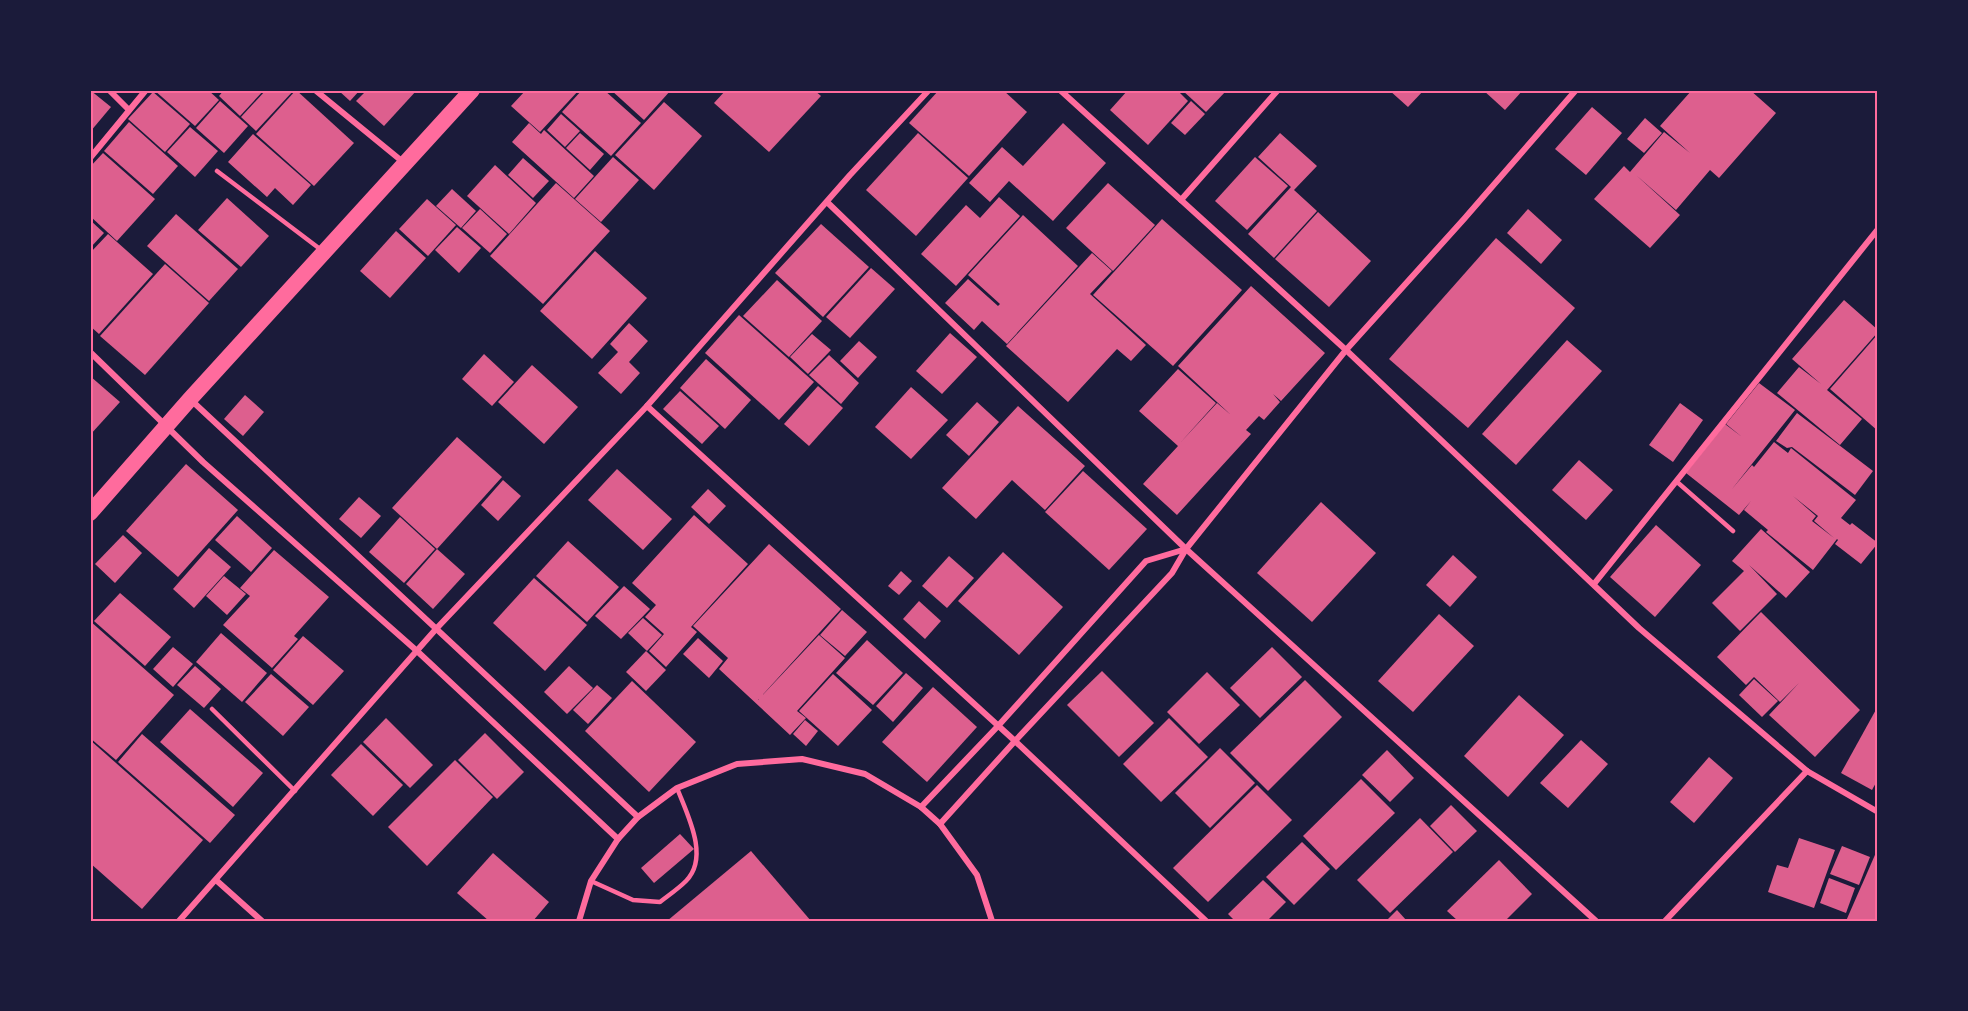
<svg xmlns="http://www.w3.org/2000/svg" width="1968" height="1011" viewBox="0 0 1968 1011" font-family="Lato,sans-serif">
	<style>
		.building { fill: #dd5f8e; fill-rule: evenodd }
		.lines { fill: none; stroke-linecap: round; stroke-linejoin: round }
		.service { stroke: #ff6b9d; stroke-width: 4.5 }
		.minor { stroke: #ff6b9d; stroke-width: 6 }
		.trunk { stroke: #ff6b9d; stroke-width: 16 }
		.neatline { fill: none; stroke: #ff6b9d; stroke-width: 2 }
	</style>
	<rect width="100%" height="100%" fill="#1b1b3a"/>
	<g class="building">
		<polygon points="90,90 111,107 90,132"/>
		<polygon points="154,90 208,90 219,100 195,126"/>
		<polygon points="224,90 264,90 240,116 219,96"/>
		<polygon points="266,90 294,90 256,131 241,117"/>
		<polygon points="296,90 354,143 314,186 256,134"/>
		<polygon points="338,90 360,90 350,101"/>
		<polygon points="367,90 417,90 384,126 356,101"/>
		<polygon points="526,90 579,90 540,132 511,106"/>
		<polygon points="582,90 604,90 641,123 611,156 562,112"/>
		<polygon points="611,90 671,90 644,120"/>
		<polygon points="726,90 814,90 821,96 769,152 714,103"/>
		<polygon points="939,90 1003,90 1027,112 969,176 909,123"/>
		<polygon points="1128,90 1177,90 1188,101 1148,145 1110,110"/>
		<polygon points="1182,90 1227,90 1206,112"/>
		<polygon points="1389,90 1424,90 1408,107"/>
		<polygon points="1483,90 1523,90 1505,110"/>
		<polygon points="1692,90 1750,90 1776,113 1719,178 1710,170 1676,210 1636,175 1680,215 1650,248 1594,199 1624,166 1630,172 1664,132 1690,153 1660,126"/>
		<polygon points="153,92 190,124 165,152 128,119"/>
		<polygon points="220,101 248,126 224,153 196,128"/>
		<polygon points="1191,101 1205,114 1185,135 1171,123"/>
		<polygon points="664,102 702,136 654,190 615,155"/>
		<polygon points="1592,107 1622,133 1586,175 1555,149"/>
		<polygon points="561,114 580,131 565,147 547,130"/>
		<polygon points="1645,118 1662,133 1644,153 1627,139"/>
		<polygon points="129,122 178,166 153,194 104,151"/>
		<polygon points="529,123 541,134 544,130 594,176 574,198 512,142"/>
		<polygon points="1063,123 1106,163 1053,221 1009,181 990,202 969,183 1002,147 1023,166"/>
		<polygon points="190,127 218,151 195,177 167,152"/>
		<polygon points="580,133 604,154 590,170 566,148"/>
		<polygon points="918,133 968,178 916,236 866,190"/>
		<polygon points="1280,133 1317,166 1294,190 1317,211 1274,258 1248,234 1291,187 1258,157"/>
		<polygon points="253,134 311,185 293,205 275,188 267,197 228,162"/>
		<polygon points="103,153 155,199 117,241 90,216 90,167"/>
		<polygon points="613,157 639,180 601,222 575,199"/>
		<polygon points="1255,157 1288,186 1247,230 1215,201"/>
		<polygon points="523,158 549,181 533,198 508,175"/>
		<polygon points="495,165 536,203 509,234 467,196"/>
		<polygon points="556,183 610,231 543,304 490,256"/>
		<polygon points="1108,183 1155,225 1113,271 1066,228"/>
		<polygon points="452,189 476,211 461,228 436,206"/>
		<polygon points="999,197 1020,216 956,286 921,254 966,205 980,218"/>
		<polygon points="227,198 269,236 241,267 198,230"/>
		<polygon points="427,199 456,225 428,256 399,229"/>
		<polygon points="480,209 507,234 490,253 462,228"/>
		<polygon points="1528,209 1562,240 1541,264 1507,233"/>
		<polygon points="1318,212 1371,261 1329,307 1275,259"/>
		<polygon points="176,214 238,269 209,301 147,246"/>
		<polygon points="1023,215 1078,266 1007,344 982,321 974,330 945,303 968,279 998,306 1000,304 968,275"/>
		<polygon points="1162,219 1242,290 1173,366 1093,295"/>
		<polygon points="90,220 104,233 90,248"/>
		<polygon points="821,224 869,267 823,317 775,273"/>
		<polygon points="457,227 481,248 459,273 435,250"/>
		<polygon points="396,231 426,258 390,298 360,271"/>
		<polygon points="108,234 153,274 99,334 90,326 90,253"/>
		<polygon points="1496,238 1575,308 1468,428 1389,359"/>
		<polygon points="595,251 647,298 592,359 540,311"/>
		<polygon points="1092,253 1112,271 1090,294 1146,345 1131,361 1117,349 1068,402 1006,346"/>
		<polygon points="165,264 209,303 145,375 100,336"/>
		<polygon points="871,268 895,289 850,338 826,317"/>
		<polygon points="777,280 822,321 789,357 743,316"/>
		<polygon points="1251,286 1325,353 1281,401 1273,394 1280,402 1264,420 1259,416 1246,430 1251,434 1177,515 1143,484 1178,446 1139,411 1178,369 1216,403 1180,443 1217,403 1231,415 1178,366"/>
		<polygon points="1844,300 1878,330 1878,332 1827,390 1862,419 1840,445 1777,393 1799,367 1821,384 1792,359"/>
		<polygon points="739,315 814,382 779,420 705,353"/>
		<polygon points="629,323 648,341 629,362 640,373 621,394 598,373 618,352 610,344"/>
		<polygon points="950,333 977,357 942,394 916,371"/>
		<polygon points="812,334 831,350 808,374 790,357"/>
		<polygon points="1878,334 1878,431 1830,389"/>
		<polygon points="1567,340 1602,371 1516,465 1482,434"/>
		<polygon points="859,341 877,357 858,378 840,361"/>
		<polygon points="484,354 514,382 492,406 462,379"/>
		<polygon points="829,355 859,383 841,404 809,375"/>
		<polygon points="706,359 751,400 725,429 680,388"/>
		<polygon points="532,365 578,407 544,444 498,402"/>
		<polygon points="90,376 120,402 90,435"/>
		<path d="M 1759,383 L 1795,410 L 1732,489 L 1752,465 L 1754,467 L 1774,442 L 1788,453 L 1791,448 L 1856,500 L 1841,518 L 1850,525 L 1852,523 L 1878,543 L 1861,564 L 1835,544 L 1838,540 L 1837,539 L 1813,570 L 1766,532 L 1768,530 L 1744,510 L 1751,501 L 1739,515 L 1686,473 L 1725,424 L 1742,437 L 1726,424 ZM 1793,496 L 1818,516 L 1814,521 L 1834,538 L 1812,521 L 1816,516 Z"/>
		<polygon points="818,386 843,408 809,446 784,424"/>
		<polygon points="911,387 948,420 911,459 875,427"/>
		<polygon points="680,391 719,426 702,444 663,409"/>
		<polygon points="245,395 264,412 243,436 224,419"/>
		<polygon points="977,402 999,422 969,456 946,435"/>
		<polygon points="1680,403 1703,420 1673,462 1649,445"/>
		<polygon points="1018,406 1085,466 1045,510 1012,480 976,519 942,488"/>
		<polygon points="1797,413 1873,471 1855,495 1792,447 1787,448 1776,441"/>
		<polygon points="457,437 502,477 437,549 392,508"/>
		<polygon points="1579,460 1613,490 1586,520 1552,490"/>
		<polygon points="186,464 238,510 178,577 126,531"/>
		<polygon points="617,469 672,519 643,550 588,500"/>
		<polygon points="1083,471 1147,529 1109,570 1045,512"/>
		<polygon points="503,480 521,496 498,521 481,505"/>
		<polygon points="708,489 726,506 709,524 691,507"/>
		<polygon points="359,497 381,516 361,538 339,519"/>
		<polygon points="1321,502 1376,553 1312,622 1257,573"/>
		<polygon points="694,515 748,564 691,627 697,632 666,667 649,651 664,634 645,617 656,605 632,583"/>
		<polygon points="237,516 272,548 251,572 215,540"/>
		<polygon points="400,517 435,549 404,583 369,552"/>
		<polygon points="1656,525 1701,565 1655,617 1610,577"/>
		<polygon points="1761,529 1810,572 1786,598 1749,565 1777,594 1740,631 1712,603 1744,571 1732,561"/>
		<polygon points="123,535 142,553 115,583 95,564"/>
		<polygon points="568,541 619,587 587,622 536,576"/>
		<polygon points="769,544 841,609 758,700 819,635 845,658 797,711 806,718 790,735 719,669 728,658 693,626"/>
		<polygon points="209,548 231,567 194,608 173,589"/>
		<polygon points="437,549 465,574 433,609 406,584"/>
		<polygon points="274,550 329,597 294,636 298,639 272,668 223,625 250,596 240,588"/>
		<polygon points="1003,552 1063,607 1019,655 958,601"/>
		<polygon points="1453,555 1477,577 1450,607 1426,585"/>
		<polygon points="949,556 974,578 947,608 922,586"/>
		<polygon points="901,571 912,581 899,595 888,586"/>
		<polygon points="224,576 246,594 227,615 206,596"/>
		<polygon points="534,578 587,625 545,671 493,623"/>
		<polygon points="624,586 650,609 621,639 595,616"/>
		<polygon points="120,593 171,637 145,666 94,621"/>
		<polygon points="919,601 941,621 925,639 903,619"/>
		<polygon points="842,610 867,632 845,656 820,635"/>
		<polygon points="1761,612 1860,710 1815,757 1769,715 1799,683 1780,702 1754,677 1746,685 1717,657"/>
		<polygon points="1439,614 1474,646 1413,712 1378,681"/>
		<polygon points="643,618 662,635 647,651 628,633"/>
		<polygon points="90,621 174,695 116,760 90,738"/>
		<polygon points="221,633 267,673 242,702 196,662"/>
		<polygon points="303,636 344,671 313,705 273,670"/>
		<polygon points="698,638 723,661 709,678 683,654"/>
		<polygon points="867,640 903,673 873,705 836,673"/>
		<polygon points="173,647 193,664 173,687 153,669"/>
		<polygon points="1272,647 1302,677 1260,718 1230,688"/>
		<polygon points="646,651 666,670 646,691 626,672"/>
		<polygon points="195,666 221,689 204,708 177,685"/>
		<polygon points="569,666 593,688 567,714 544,692"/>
		<polygon points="1102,671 1154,723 1119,757 1067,705"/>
		<polygon points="1207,672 1240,705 1199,744 1167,712"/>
		<polygon points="906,673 923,688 893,722 876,706"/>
		<polygon points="271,674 309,707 283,736 245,702"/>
		<polygon points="833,674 872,710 838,746 799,711"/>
		<polygon points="1754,679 1778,701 1762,717 1739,695"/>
		<polygon points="1305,680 1342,717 1268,791 1230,753"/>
		<polygon points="632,681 696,742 649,792 585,731"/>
		<polygon points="597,685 612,698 588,724 573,710"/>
		<polygon points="933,687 977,727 927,782 882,742"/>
		<polygon points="1519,695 1564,735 1508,797 1464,756"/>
		<polygon points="1878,706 1878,779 1872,790 1841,773"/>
		<polygon points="190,709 263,773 233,807 160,742"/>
		<polygon points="386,718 433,765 410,788 363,742"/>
		<polygon points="1169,718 1208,757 1161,802 1123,764"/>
		<polygon points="805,720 818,731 806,746 793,734"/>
		<polygon points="485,733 524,772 497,799 458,760"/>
		<polygon points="142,734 235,815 210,843 118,762"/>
		<polygon points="90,740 203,840 142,909 90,863"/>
		<polygon points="1581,740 1608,764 1568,808 1540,783"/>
		<polygon points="361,744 403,785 373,816 331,775"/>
		<polygon points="1220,748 1255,783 1210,828 1175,793"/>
		<polygon points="1387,750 1414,778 1390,802 1362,775"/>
		<polygon points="1709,757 1733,778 1694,823 1670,802"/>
		<polygon points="455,760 493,797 427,866 388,827"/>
		<polygon points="1361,779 1395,813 1336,870 1303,836"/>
		<polygon points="1257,785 1292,820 1208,902 1173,868"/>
		<polygon points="1451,805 1477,831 1455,852 1430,826"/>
		<polygon points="1420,818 1453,852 1390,913 1357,880"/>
		<polygon points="680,834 694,849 654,883 641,868"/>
		<polygon points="1799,838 1835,850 1814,908 1768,892 1777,865 1788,868"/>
		<polygon points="1302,842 1330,869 1294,905 1266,877"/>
		<polygon points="1842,846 1870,857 1859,885 1830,874"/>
		<polygon points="1878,848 1878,921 1846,921"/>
		<polygon points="751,851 811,921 667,921"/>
		<polygon points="493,853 549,902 533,921 489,921 457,893"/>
		<polygon points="1499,860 1532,894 1505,921 1458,921 1447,911"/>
		<polygon points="1829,878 1855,888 1846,913 1820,903"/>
		<polygon points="1263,880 1286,902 1267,921 1235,921 1228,914"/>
		<polygon points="1397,910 1407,921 1386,921"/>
	</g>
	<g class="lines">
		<g class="service">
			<polyline points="217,171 320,249"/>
			<polyline points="1676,481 1733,531"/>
			<polyline points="212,709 295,791"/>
			<path d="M 591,881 L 633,900 L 660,902 C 669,895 678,889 686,881 C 710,857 687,814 677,788"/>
		</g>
		<g class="minor">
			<polyline points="109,90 129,110"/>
			<polyline points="315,90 403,162"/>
			<polyline points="1060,90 1346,350 1639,628 1807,771 1878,812"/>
			<polyline points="90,158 146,90"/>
			<polyline points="1181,200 1278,90"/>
			<polyline points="827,202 1186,549 1596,921"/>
			<polyline points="90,352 203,462 417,651 618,839"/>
			<polyline points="191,400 638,817"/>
			<polyline points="647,406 1015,741 1206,921"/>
			<polyline points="1594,584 1878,229"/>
			<polyline points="921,807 998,726 1146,561 1186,549"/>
			<polyline points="940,824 1015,741 1172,573 1186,549 1346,350 1464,219 1576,90"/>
			<polyline points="216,880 262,921"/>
			<polyline points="179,921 436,629 647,406 850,175 929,90"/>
			<polyline points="579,921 591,881 618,839 638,817 677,788 737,764 802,759 865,774 921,807 940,824 977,875 992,921"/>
			<polyline points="1665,921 1807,771"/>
		</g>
		<polyline class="trunk" points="90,513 190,399 472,90"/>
	</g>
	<rect width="1968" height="1011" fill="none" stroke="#1b1b3a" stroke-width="183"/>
	<rect x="92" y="92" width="1784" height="828" class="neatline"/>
</svg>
